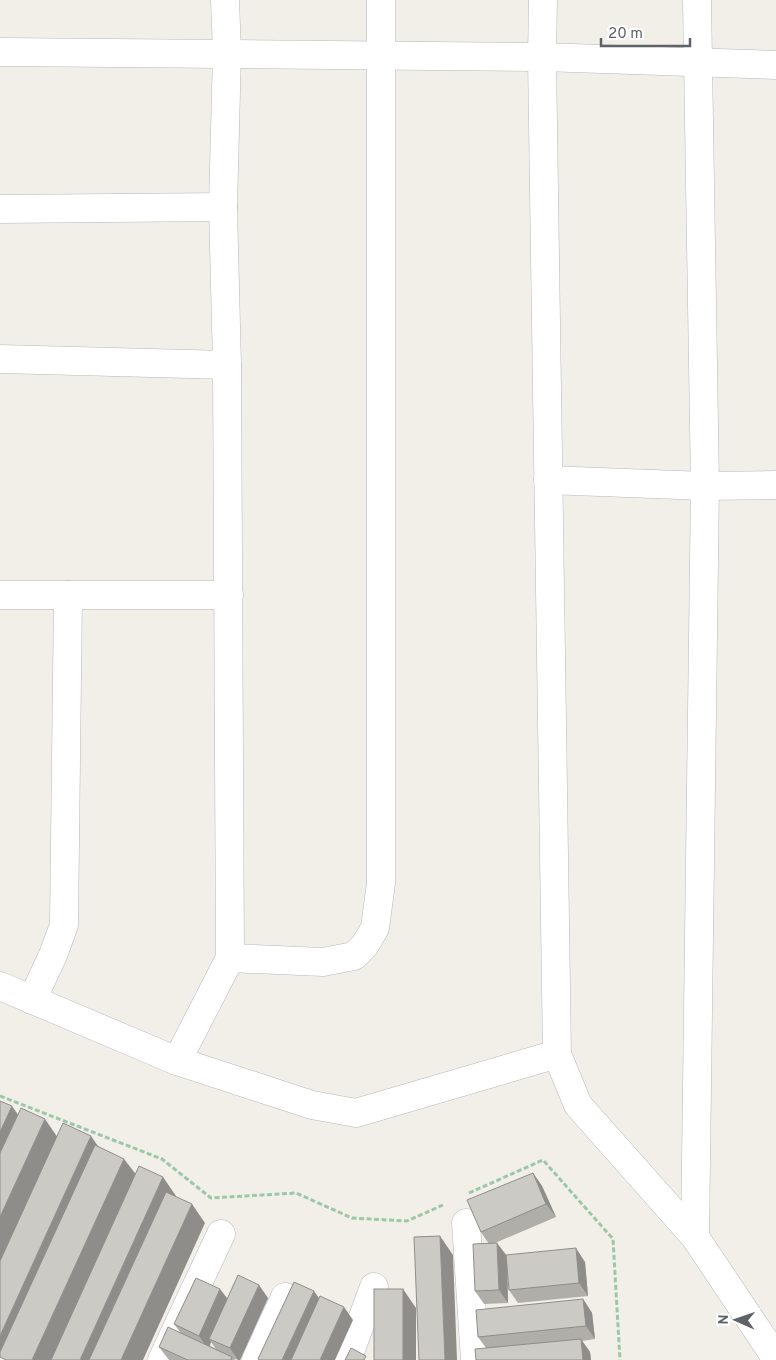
<svg xmlns="http://www.w3.org/2000/svg" width="776" height="1360" viewBox="0 0 776 1360" font-family="Overpass,sans-serif">
	<style>
		.lines { fill: none; stroke-linecap: round; stroke-linejoin: round }
		.minor-casing { stroke: #b5b8bc; stroke-width: 29 }
		.path { stroke: #9cc7a9; stroke-width: 3; stroke-dasharray: 5 2.5; stroke-linecap: butt }
		.minor { stroke: #fff; stroke-width: 28 }
		.wall { fill: #afaea9; fill-rule: evenodd }
		.shaded-wall { fill: #8f8d8a }
		.building { fill: #cccac5; stroke: #8f8d8a }
	</style>
	<rect width="100%" height="100%" fill="#f1efe8"/>
	<g class="lines">
		<defs>
			<g id="minor">
				<polyline points="543,0 542,57 557,1054 578,1105 695,1237 776,1358"/>
				<polyline points="0,52 542,57 776,65"/>
				<polyline points="0,209 223,207"/>
				<polyline points="0,359 227,365"/>
				<polyline points="548,480 705,486 776,485"/>
				<polyline points="0,595 229,595"/>
				<polyline points="230,958 323,962 354,956 365,945 375,928 381,883 381,0"/>
				<polyline points="0,986 177,1061 312,1105 356,1113 557,1054"/>
				<polyline points="32,1000 53,955 64,925 68,595"/>
				<polyline points="177,1061 230,958 227,365 223,207 227,53 225,0"/>
				<polyline points="466,1223 475,1360"/>
				<polyline points="695,1237 705,486 697,0"/>
				<polyline points="162,1360 221,1234"/>
				<polyline points="256,1360 285,1297"/>
				<polyline points="347,1360 374,1287"/>
			</g>
		</defs>
		<use href="#minor" class="minor-casing"/>
		<g class="path">
			<polyline points="0,1096 162,1159 211,1198 296,1193 352,1218 407,1221 443,1205"/>
			<polyline points="469,1193 543,1160 613,1239 620,1360"/>
		</g>
		<use href="#minor" class="minor"/>
	</g>
	<g class="wall">
		<polygon points="533,1173 542,1186 556,1217 495,1243 506,1255 585,1262 588,1296 518,1303 509,1290 507,1269 508,1303 484,1304 475,1291 489,1244 481,1232"/>
		<path d="M 268,1298 L 240,1360 L 234,1359 L 235,1360 L 169,1360 L 159,1347 L 180,1332 L 174,1324 L 227,1299 ZM 211,1342 L 216,1349 L 210,1346 Z"/>
		<polygon points="583,1299 592,1313 595,1339 582,1341 590,1352 591,1360 476,1360 486,1348 478,1337"/>
	</g>
	<g class="shaded-wall">
		<polygon points="12,1106 25,1125 0,1180 0,1132"/>
		<polygon points="45,1119 58,1138 0,1265 0,1217"/>
		<polygon points="91,1136 104,1155 0,1357 0,1336"/>
		<polygon points="124,1159 138,1177 54,1360 32,1360"/>
		<polygon points="533,1173 542,1186 556,1217 546,1204"/>
		<polygon points="163,1177 176,1196 101,1360 80,1360"/>
		<polygon points="192,1204 205,1223 143,1360 121,1360"/>
		<polygon points="440,1236 453,1255 457,1360 445,1360"/>
		<polygon points="497,1243 507,1256 508,1303 499,1290"/>
		<polygon points="576,1248 585,1262 588,1296 579,1283"/>
		<polygon points="259,1285 268,1298 240,1360 238,1360 230,1348"/>
		<polygon points="220,1289 230,1302 209,1339 211,1342 208,1349 199,1336"/>
		<polygon points="403,1289 416,1308 416,1360 403,1360"/>
		<polygon points="314,1291 323,1304 297,1360 282,1360"/>
		<polygon points="583,1299 592,1313 595,1339 586,1326"/>
		<polygon points="344,1307 353,1320 335,1360 320,1360"/>
		<polygon points="581,1339 590,1352 591,1360 583,1360"/>
	</g>
	<g class="building">
		<polygon points="0,1101 12,1106 0,1132"/>
		<polygon points="21,1108 45,1119 0,1217 0,1153"/>
		<polygon points="63,1123 91,1136 0,1336 0,1261"/>
		<polygon points="95,1145 124,1159 32,1360 6,1360 0,1357 0,1352"/>
		<polygon points="139,1166 163,1177 80,1360 51,1360"/>
		<polygon points="533,1173 546,1204 481,1232 467,1200"/>
		<polygon points="166,1192 192,1204 121,1360 89,1360"/>
		<polygon points="440,1236 445,1360 419,1360 414,1237"/>
		<polygon points="497,1243 499,1290 475,1291 473,1244"/>
		<polygon points="576,1248 579,1283 509,1290 506,1255"/>
		<polygon points="238,1275 259,1285 230,1348 209,1339"/>
		<polygon points="196,1278 220,1289 199,1336 174,1324"/>
		<polygon points="294,1282 314,1291 282,1360 260,1360 258,1359"/>
		<rect x="374" y="1289" width="29" height="71"/>
		<polygon points="320,1296 344,1307 320,1360 291,1360"/>
		<polygon points="583,1299 586,1326 478,1337 476,1310"/>
		<polygon points="168,1327 232,1357 231,1360 188,1360 159,1347"/>
		<polygon points="581,1339 583,1360 476,1360 475,1349"/>
		<polygon points="351,1348 366,1356 364,1360 345,1360"/>
	</g>
	<g transform="translate(736 1320) rotate(272)" stroke="#ffffff" stroke-width="4" paint-order="stroke">
	<path d="M0-4L9 19L0 12L-9 19Z" fill="#5f6368"/>
	<text y="-8" font-size="14" font-weight="bold" text-anchor="middle" fill="#5f6368">N</text>
	</g>
	<path d="M601 38v8h89v-8" fill="none" stroke="#5f6368" stroke-width="2.5"/>
	<text x="608" y="38" font-size="15" fill="#5f6368" stroke="#ffffff" stroke-width="4" paint-order="stroke">20 m</text>
</svg>
